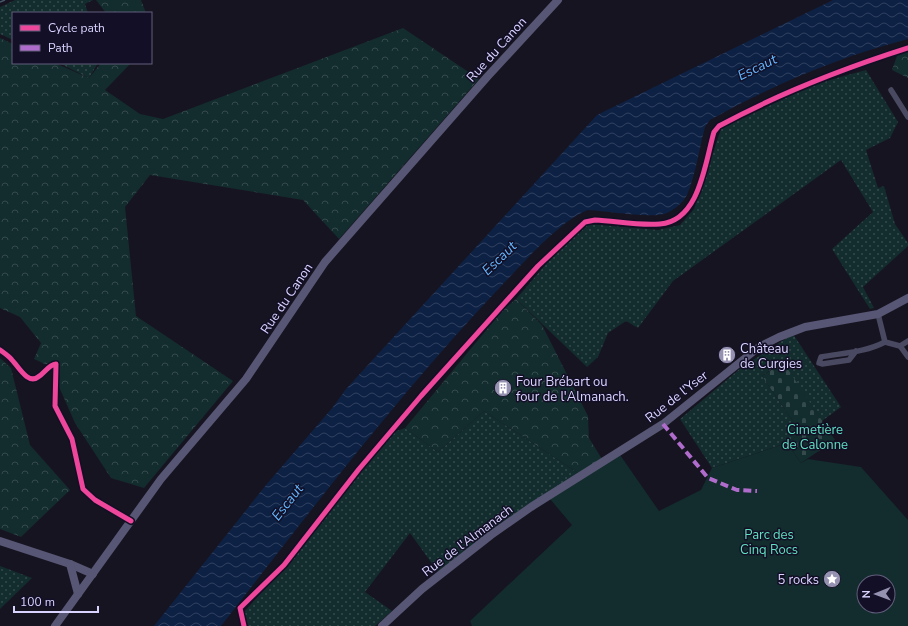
<svg xmlns="http://www.w3.org/2000/svg" width="908" height="626" viewBox="0 0 908 626" font-family="'Nunito Sans',sans-serif">
	<style>
		.grass { fill: url(#grass-dots) }
		.forest { fill: url(#forest-crowns) }
		.cemetery { fill: url(#cemetery-stones) }
		.park { fill: #132c2d; fill-rule: evenodd }
		.water { fill: url(#water-waves) }
		.lines { fill: none; stroke-linecap: round; stroke-linejoin: round }
		.street { stroke: #4a4962; stroke-width: 5.5 }
		.secondary { stroke: #575674; stroke-width: 8 }
		.rail { stroke: #43596b; stroke-width: 1.5; stroke-dasharray: 6 5; stroke-linecap: butt }
		.quiet { stroke: #b06ccc; stroke-width: 4; stroke-dasharray: 8 4; stroke-linecap: butt }
		.cycleway-casing { stroke: #130f26; stroke-width: 8 }
		.cycleway { stroke: #ed469a; stroke-width: 5 }
		.labels { text-anchor: middle; stroke-width: 3; stroke-linejoin: round; paint-order: stroke }
		.street-label { font-size: 13px; fill: #d9d4ff; stroke: #130f26 }
		.poi-label { font-size: 13px; fill: #d9d4ff; stroke: #130f26; text-anchor: start }
		.park-label { font-size: 13px; fill: #5fe0c0; stroke: #130f26 }
		.water-label { font-size: 14px; font-style: italic; fill: #62b6ff; stroke: #130f26 }
	</style>
	<defs>
		<pattern id="grass-dots" width="8" height="8" patternUnits="userSpaceOnUse"><rect width="8" height="8" fill="#132c2d"/><path d="M2 2h.1M6 6h.1" fill="none" stroke="#354a4c" stroke-width="1.8" stroke-linecap="round"/></pattern>
		<pattern id="forest-crowns" width="20" height="18" patternUnits="userSpaceOnUse"><rect width="20" height="18" fill="#132c2d"/><path d="M2 6a3 3 0 1 1 6 0M12 15a3 3 0 1 1 6 0" fill="none" stroke="#354a4c"/></pattern>
		<pattern id="cemetery-stones" width="16" height="16" patternUnits="userSpaceOnUse"><rect width="16" height="16" fill="#132c2d"/><path d="M2 7V4a2 2 0 0 1 4 0v3zM10 15v-3a2 2 0 0 1 4 0v3z" fill="#354a4c"/></pattern>
		<pattern id="water-waves" width="16" height="10" patternUnits="userSpaceOnUse"><rect width="16" height="10" fill="#0d2144"/><path d="M0 5q4-4 8 0t8 0" fill="none" stroke="#304060"/></pattern>
	</defs>
	<rect width="100%" height="100%" fill="#161421"/>
	<g class="grass">
		<polygon points="15,0 93,0 85,4 88,13 13,13 13,40 0,34 0,7"/>
		<polygon points="59,63 98,63 89,78"/>
		<polygon points="866,70 898,122 890,138 866,150 878,188 884,186 895,224 908,243 908,246 863,287 874,308 870,309 832,249 873,212 841,160 673,281 638,328 626,321 608,333 598,357 587,367 516,299 547,263 588,224 658,230 680,225 694,209 721,129 812,85"/>
		<polygon points="793,334 841,407 822,421 782,362 762,376 801,433 787,443 712,468 680,419 742,367"/>
		<polygon points="484,411 581,475 438,572 410,533 365,592 392,611 375,626 248,626 244,612 285,566 336,498 388,434 405,428 438,452"/>
		<polygon points="0,566 32,578 0,609"/>
	</g>
	<g class="forest">
		<polygon points="96,0 141,0 146,13 106,13"/>
		<polygon points="403,28 479,79 339,239 303,200 150,175 125,207 136,316 233,381 144,488 111,478 75,423 56,380 56,365 47,365 34,359 41,343 20,317 0,308 0,38 13,44 13,63 55,63 89,78 101,63 131,63 105,90 140,114 163,119"/>
		<polygon points="908,49 908,78 892,70 898,53"/>
		<polygon points="516,299 542,325 588,416 589,438 602,459 581,475 484,411 438,452 405,428 503,310"/>
		<polygon points="0,358 11,368 30,445 70,490 21,537 0,529"/>
	</g>
	<polygon class="cemetery" points="783,362 835,440 801,463 787,443 801,433 762,376"/>
	<path class="park" d="M 787,443 L 801,463 L 808,459 L 861,467 L 908,520 L 908,626 L 472,626 L 470,621 L 572,525 L 550,499 L 618,452 L 659,511 L 701,490 L 712,468 ZM 864,582 L 888,582 L 888,606 L 864,606 Z"/>
	<path class="water" d="M 833,0 L 908,0 L 908,39 C 839,57 772,85 710,120 L 705,127 C 699,149 696,174 687,195 C 683,203 673,211 664,214 C 649,218 606,211 588,210 C 562,219 524,262 504,283 C 402,390 312,509 221,626 L 154,626 L 266,485 L 333,407 L 346,389 L 597,115 Z"/>
	<g class="lines">
		<g class="street">
			<polyline points="891,90 908,117"/>
			<polyline points="878,314 885,342 900,346 908,357"/>
			<polyline points="900,346 908,341"/>
			<path d="M 0,350 C 4,353 9,356 12,360 C 18,366 28,385 38,377 C 45,373 48,365 56,364 L 55,406 L 72,439 L 83,489 L 95,500 L 131,521"/>
			<path d="M 856,351 L 849,360 L 822,364 L 819,363 L 821,357 C 843,353 866,352 885,342"/>
		</g>
		<g class="secondary">
			<polyline points="0,541 70,564 93,574"/>
			<polyline points="70,564 78,594"/>
			<polyline points="55,626 161,479 246,379 325,262 487,77 558,0"/>
			<polyline points="382,626 422,589 491,535 531,507 663,424 759,347 779,337 805,327 878,314 908,298"/>
		</g>
		<polyline class="rail" points="0,2 5,0"/>
		<polyline class="quiet" points="663,424 708,478 737,490 757,491"/>
		<defs>
			<g id="cycleway">
				<path d="M 0,350 C 4,353 9,356 12,360 C 18,366 28,385 38,377 C 45,373 48,365 56,364 L 55,406 L 72,439 L 83,489 L 95,500 L 131,521"/>
				<path d="M 244,626 L 240,608 L 284,565 L 359,469 L 421,396 L 538,266 L 585,222 L 595,220 C 616,221 639,226 660,224 C 700,221 705,162 714,132 L 719,126 C 780,93 842,69 908,48"/>
			</g>
		</defs>
		<use href="#cycleway" class="cycleway-casing"/>
		<use href="#cycleway" class="cycleway"/>
	</g>
	<defs>
		<symbol id="building-disc" viewBox="-11 -11 22 22"><circle r="9.5" fill="#9591b1" stroke="#130f26"/><path d="M-4-6H4V6H1V3H-1V6H-4ZM-2.5-4.3h1.7v1.8h-1.7ZM.8-4.3h1.7v1.8H.8ZM-2.5-1h1.7V.8h-1.7ZM.8-1h1.7V.8H.8Z" fill="#fff"/></symbol>
		<symbol id="sight-disc" viewBox="-11 -11 22 22"><circle r="9.5" fill="#9591b1" stroke="#130f26"/><path d="M0-6L1.8-2.2L6-1.7L2.9 1.2L3.7 5.4L0 3.3L-3.7 5.4L-2.9 1.2L-6-1.7L-1.8-2.2Z" fill="#fff"/></symbol>
	</defs>
	<g fill-rule="evenodd">
		<use href="#building-disc" x="717" y="345" width="20" height="20"/>
		<use href="#building-disc" x="493" y="378" width="20" height="20"/>
		<use href="#sight-disc" x="822" y="569" width="20" height="20"/>
	</g>
	<g class="labels">
		<g class="street-label">
			<text transform="translate(496 49) rotate(-48)" y="5">Rue du Canon</text>
			<text transform="translate(286 298) rotate(-56)" y="5">Rue du Canon</text>
			<text transform="translate(676 396) rotate(-38)" y="5">Rue de l'Yser</text>
			<text transform="translate(467 540) rotate(-37)" y="5">Rue de l'Almanach</text>
		</g>
		<g class="poi-label">
			<text x="740" y="353">Château<tspan x="740" dy="15">de Curgies</tspan></text>
			<text x="516" y="386">Four Brébart ou<tspan x="516" dy="15">four de l'Almanach.</tspan></text>
			<text x="819" y="584" text-anchor="end">5 rocks</text>
		</g>
		<g class="park-label">
			<text x="815" y="434">Cimetière<tspan x="815" dy="15">de Calonne</tspan></text>
			<text x="769" y="539">Parc des<tspan x="769" dy="15">Cinq Rocs</tspan></text>
		</g>
		<g class="water-label">
			<text transform="translate(757 67) rotate(-26)" y="5">Escaut</text>
			<text transform="translate(499 258) rotate(-44)" y="5">Escaut</text>
			<text transform="translate(287 502) rotate(-52)" y="5">Escaut</text>
		</g>
	</g>
	<rect x="12" y="12" width="140" height="52" fill="#130f26" stroke="#625e7d"/>
	<rect x="20" y="25" width="20" height="6" fill="#ed469a" stroke="#625e7d"/>
	<text x="48" y="32" font-size="12" fill="#d9d4ff">Cycle path</text>
	<rect x="20" y="45" width="20" height="6" fill="#b06ccc" stroke="#625e7d"/>
	<text x="48" y="52" font-size="12" fill="#d9d4ff">Path</text>
	<g transform="translate(876 594) rotate(269)"><circle r="19" fill="#130f26" stroke="#625e7d"/>
	<path d="M0-3L7 15L0 10L-7 15Z" fill="#9591b1"/>
	<text y="-6" font-size="11" font-weight="bold" text-anchor="middle" fill="#d9d4ff">N</text>
	</g>
	<path d="M14 606v6h84v-6" fill="none" stroke="#d9d4ff" stroke-width="2"/>
	<text x="20" y="606" font-size="12" fill="#d9d4ff" stroke="#130f26" stroke-width="3" paint-order="stroke">100 m</text>
</svg>
